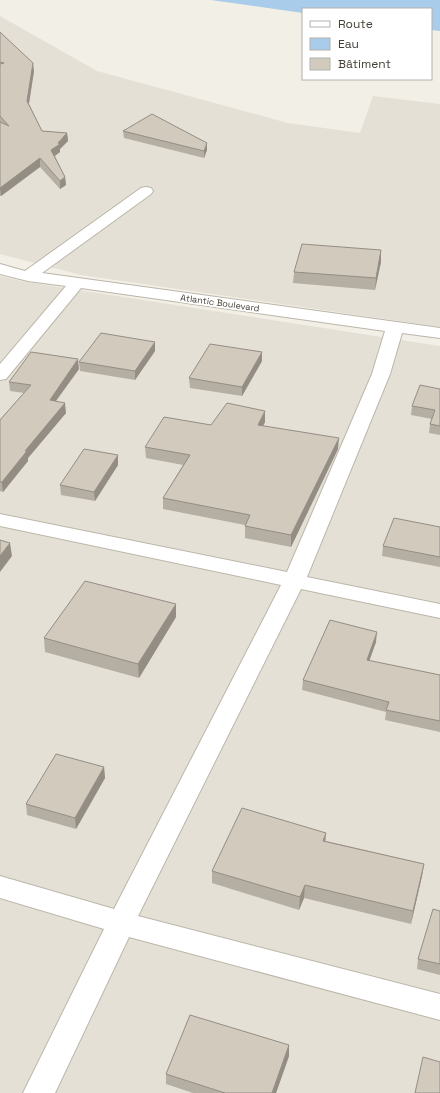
<svg xmlns="http://www.w3.org/2000/svg" width="440" height="1093" viewBox="0 0 440 1093" font-family="'Space Grotesk',sans-serif">
	<style>
		.residential { fill: #e5e0d5 }
		.water { fill: #a8cce9 }
		.lines { fill: none; stroke-linecap: round; stroke-linejoin: round }
		.street-casing { stroke: #bcb6aa; stroke-width: 2 }
		.street { fill: #fff; fill-rule: evenodd }
		.wall { fill: #b5aea3 }
		.shaded-wall { fill: #938d84 }
		.building { fill: #d2cabd; stroke: #938d84 }
		.labels { text-anchor: middle; stroke-width: 3.5; stroke-linejoin: round; paint-order: stroke }
		.far-street-label { font-size: 9px; fill: #443f36; stroke: #fff }
	</style>
	<rect width="100%" height="100%" fill="#f2efe7"/>
	<g class="residential">
		<polygon points="0,16 97,71 288,123 360,133 373,96 440,104 440,327 81,275 0,254"/>
		<polygon points="0,276 26,282 440,346 440,1093 0,1093"/>
	</g>
	<polygon class="water" points="211,0 440,0 440,31 431,30 431,9 303,9 303,13"/>
	<g class="lines">
		<defs>
			<polygon id="street" points="146,187 151,188 153,191 151,194 42,273 440,328 440,338 402,333 390,374 307,577 440,604 440,618 301,589 138,916 440,994 440,1020 129,937 55,1093 23,1093 104,929 0,898 0,876 114,909 281,585 0,526 0,514 287,572 372,374 385,331 81,288 6,379 0,380 0,364 66,286 28,281 0,274 0,264 25,271 141,188"/>
		</defs>
		<use href="#street" class="street-casing"/>
		<use href="#street" class="street"/>
	</g>
	<g class="wall">
		<polygon points="0,32 34,71 29,104 42,131 67,133 68,141 60,149 60,152 55,156 65,177 66,185 60,189 40,167 1,196 0,196"/>
		<polygon points="123,131 207,143 207,150 204,158 124,138"/>
		<polygon points="381,250 381,262 375,290 293,283 294,272"/>
		<polygon points="155,351 135,380 80,371 79,362"/>
		<polygon points="262,361 242,396 190,388 189,378"/>
		<polygon points="79,369 56,401 66,413 28,458 28,461 3,492 0,491 0,420 24,393 10,391 9,382"/>
		<polygon points="440,389 440,435 429,433 430,424 432,419 411,415 412,406"/>
		<polygon points="265,411 265,422 263,426 338,449 291,547 245,538 245,525 163,509 163,498 183,465 146,458 145,447"/>
		<polygon points="118,465 95,501 61,495 60,485"/>
		<polygon points="440,527 440,567 382,556 383,546"/>
		<polygon points="176,604 176,617 139,678 45,652 44,638"/>
		<polygon points="376,642 369,661 440,675 440,732 385,720 386,712 302,690 303,680"/>
		<polygon points="104,767 105,778 76,829 27,815 26,804"/>
		<polygon points="326,841 424,864 422,876 411,924 304,898 299,910 212,883 212,871"/>
		<polygon points="440,911 440,975 417,969 418,959"/>
		<polygon points="289,1056 276,1093 193,1093 166,1084 166,1074"/>
	</g>
	<g class="shaded-wall">
		<polygon points="33,63 34,71 28,109 27,101"/>
		<polygon points="67,133 68,141 60,149 60,152 52,158 51,150"/>
		<polygon points="207,143 207,150 204,158 204,151"/>
		<polygon points="40,158 40,167 1,196 0,188"/>
		<polygon points="65,177 66,185 60,189 60,181"/>
		<polygon points="381,250 381,262 375,290 376,278"/>
		<polygon points="155,342 155,351 135,380 135,371"/>
		<polygon points="262,352 262,361 242,396 242,387"/>
		<polygon points="78,359 79,369 50,409 50,400"/>
		<polygon points="65,403 66,413 28,458 28,461 3,492 2,482 25,451"/>
		<polygon points="265,411 265,422 258,436 258,425"/>
		<polygon points="339,438 338,449 291,547 291,535"/>
		<polygon points="118,455 118,465 95,501 94,492"/>
		<polygon points="10,543 12,556 0,572 0,556"/>
		<polygon points="176,604 176,617 139,678 138,664"/>
		<polygon points="377,632 376,642 366,670 367,660"/>
		<polygon points="104,767 105,778 76,829 75,818"/>
		<polygon points="326,833 325,846 323,841"/>
		<polygon points="424,864 422,876 411,924 413,911"/>
		<polygon points="305,885 304,898 299,910 300,897"/>
		<polygon points="289,1045 289,1056 276,1093 272,1093"/>
	</g>
	<g class="building">
		<polygon points="0,32 33,63 27,101 42,131 67,133 58,143 60,144 51,150 65,177 60,181 40,158 0,188 0,122 9,126 0,116 0,64 4,63 0,62"/>
		<polygon points="152,114 207,143 204,151 123,131"/>
		<polygon points="302,244 381,250 376,278 294,272"/>
		<polygon points="101,333 155,342 135,371 79,362"/>
		<polygon points="210,344 262,352 242,387 189,378"/>
		<polygon points="31,352 78,359 50,400 65,403 25,451 27,451 2,482 0,482 0,420 31,385 9,382"/>
		<polygon points="420,385 440,389 440,426 430,424 435,410 412,406"/>
		<polygon points="227,403 265,411 258,425 339,438 291,535 245,526 250,515 163,498 190,455 145,447 164,417 211,425"/>
		<polygon points="84,449 118,455 94,492 60,485"/>
		<polygon points="394,518 440,527 440,557 383,546"/>
		<polygon points="0,540 10,543 0,556"/>
		<polygon points="85,581 176,604 138,664 44,638"/>
		<polygon points="330,620 377,632 367,660 440,675 440,721 386,710 389,702 303,680"/>
		<polygon points="56,754 104,767 75,818 26,804"/>
		<polygon points="242,808 326,833 323,841 424,864 413,911 305,885 300,897 212,871"/>
		<polygon points="433,909 440,911 440,964 418,959"/>
		<polygon points="190,1015 289,1045 272,1093 225,1093 166,1074"/>
		<polygon points="423,1057 440,1062 440,1093 415,1093"/>
	</g>
	<g class="labels">
		<g class="far-street-label">
			<text transform="translate(220 303) rotate(8)" y="3">Atlantic Boulevard</text>
		</g>
	</g>
	<rect x="302" y="8" width="130" height="72" fill="#ffffff" stroke="#b4b2af"/>
	<rect x="310" y="21" width="20" height="6" fill="#ffffff" stroke="#b4b2af"/>
	<text x="338" y="28" font-size="12" fill="#443f36">Route</text>
	<rect x="310" y="38" width="20" height="12" fill="#a8cce9" stroke="#b4b2af"/>
	<text x="338" y="48" font-size="12" fill="#443f36">Eau</text>
	<rect x="310" y="58" width="20" height="12" fill="#d2cabd" stroke="#b4b2af"/>
	<text x="338" y="68" font-size="12" fill="#443f36">Bâtiment</text>
</svg>
